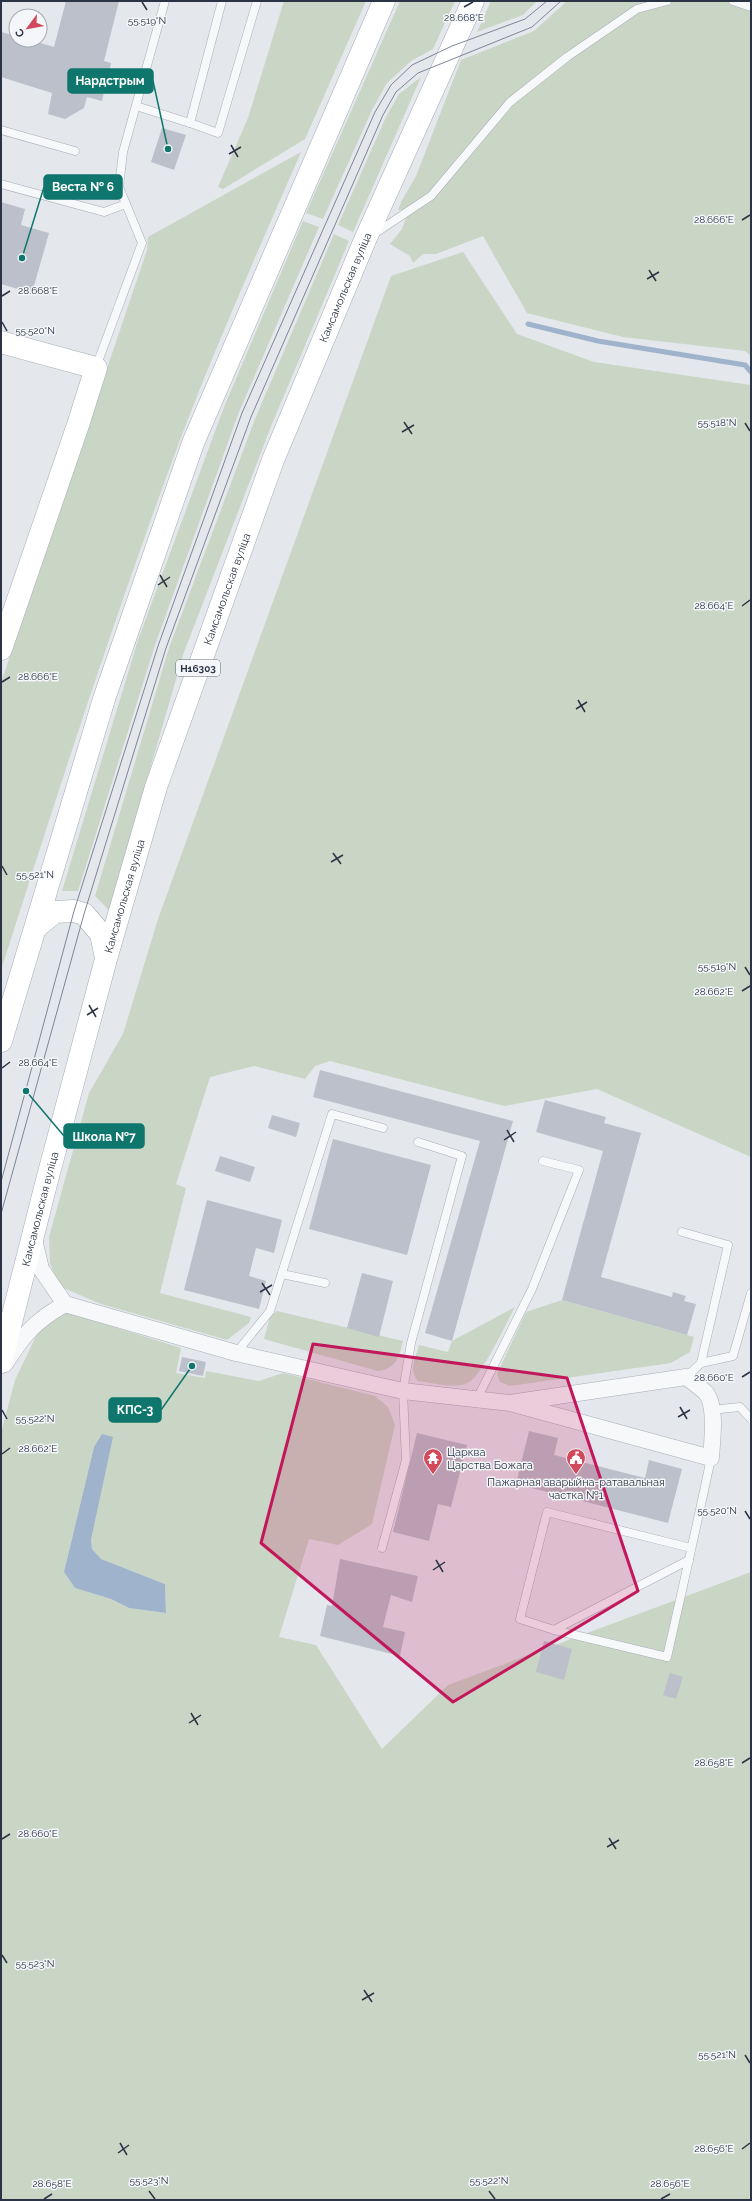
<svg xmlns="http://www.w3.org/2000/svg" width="752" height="2201" viewBox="0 0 752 2201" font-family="Raleway,sans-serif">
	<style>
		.green { fill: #c9d6c5; fill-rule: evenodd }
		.water { fill: #9fb4cc }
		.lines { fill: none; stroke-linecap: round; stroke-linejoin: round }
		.stream { stroke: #9fb4cc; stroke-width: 5 }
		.building { fill: #bbc0ca }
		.lane-casing { stroke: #a9aeb7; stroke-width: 9 }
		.street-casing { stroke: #a9aeb7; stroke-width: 17 }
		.secondary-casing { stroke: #a9aeb7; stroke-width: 23 }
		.primary-casing { stroke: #a3abb8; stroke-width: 23 }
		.lane { stroke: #f7f8fa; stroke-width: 8 }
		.street { stroke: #f7f8fa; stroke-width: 16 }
		.secondary { stroke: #fff; stroke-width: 22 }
		.primary { stroke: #fff; stroke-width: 22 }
		.tram { stroke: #7d8696; stroke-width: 1 }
		.marked { fill: #c2185b; fill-opacity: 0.2; stroke: #c2185b; stroke-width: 3; stroke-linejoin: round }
		.ticks { fill: none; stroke: #2b3445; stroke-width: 1.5 }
		.labels { text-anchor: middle; stroke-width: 3; stroke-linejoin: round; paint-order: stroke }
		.shield { fill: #f4f6f9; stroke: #676e7b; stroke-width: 1 }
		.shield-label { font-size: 10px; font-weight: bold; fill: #2b3445 }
		.street-label { font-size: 11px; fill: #2b3445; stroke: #f4f6f9 }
		.poi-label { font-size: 11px; fill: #2b3445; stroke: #f4f6f9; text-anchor: start }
		.ticks-label { font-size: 10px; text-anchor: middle; fill: #2b3445; stroke: #f4f6f9; stroke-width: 3; stroke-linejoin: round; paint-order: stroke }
		.leader { fill: none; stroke: #0f766e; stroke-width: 1.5 }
		.callout-dot { fill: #0f766e; stroke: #f4f6f9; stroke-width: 1.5 }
		.callout { fill: #0f766e; stroke: #0f766e; stroke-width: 1.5 }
		.callout-label { font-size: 12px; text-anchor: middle; font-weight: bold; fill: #fff }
	</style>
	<rect width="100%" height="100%" fill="#e4e7ec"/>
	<g class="green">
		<polygon points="284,1 366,1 305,139 223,189 218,187 248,118"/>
		<polygon points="400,1 455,1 433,49 411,61 387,83 372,110 323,219 306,213"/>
		<polygon points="491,1 537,1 523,15 477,32"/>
		<polygon points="567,1 751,1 751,356 745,351 623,337 527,313 483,236 436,254 423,254 413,263 410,256 390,244 402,229 409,210 398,210 402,200 416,176 461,60 534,31"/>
		<polygon points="421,77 353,232 338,225 386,117 399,94"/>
		<path d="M 301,152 C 256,256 209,360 170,467 C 109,633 55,801 1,970 L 1,683 L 147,250 L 148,237 Z"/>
		<polygon points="303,221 319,227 239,412 155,645 78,891 62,891 138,640 224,407"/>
		<polygon points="334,234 349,241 272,424 184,652 146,783 111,912 95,896 169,648 255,419"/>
		<polygon points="463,252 517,334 594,362 751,385 751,1157 597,1089 504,1106 330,1061 315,1066 305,1079 254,1066 210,1077 176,1184 186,1188 160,1293 251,1317 249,1323 227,1340 101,1304 59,1286 50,1263 49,1237 89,1093 123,1034 158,919 391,276"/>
		<polygon points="562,1300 694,1337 690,1352 671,1363 510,1386 500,1382 497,1374 526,1312"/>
		<path d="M 515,1307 C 506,1323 483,1375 468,1383 C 454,1389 432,1383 418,1381 C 408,1370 416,1358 419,1345 L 448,1352 L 452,1341 Z"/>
		<path d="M 63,1311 L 181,1348 L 176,1373 L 205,1378 L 206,1371 L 259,1381 L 283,1373 L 375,1396 L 388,1407 L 395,1425 L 372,1524 L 338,1545 L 309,1539 L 279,1637 L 316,1645 L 382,1749 L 448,1685 L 751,1572 L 751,2200 L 1,2200 L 1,1433 L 15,1380 L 39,1330 ZM 112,1437 L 91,1540 L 92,1549 L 101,1559 L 165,1584 L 166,1613 L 129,1608 L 111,1599 L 75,1588 L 64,1572 L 94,1447 Z"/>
		<path d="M 277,1311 L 403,1341 C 399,1357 396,1369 378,1371 L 264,1339 L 270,1317 Z"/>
	</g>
	<polygon class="water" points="102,1434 113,1437 91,1540 92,1549 101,1559 165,1584 166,1613 129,1608 111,1599 75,1588 64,1572 94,1447"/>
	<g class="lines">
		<polyline class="stream" points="528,324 598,341 745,365 751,372"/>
	</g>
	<g class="building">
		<polygon points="66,1 119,1 104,61 111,63 102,101 87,97 84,108 65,119 48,114 52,93 1,77 1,32 16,36 16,40 30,40 54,47"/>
		<polygon points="162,128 186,135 174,170 151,162"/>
		<polygon points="1,202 25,209 21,225 49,233 32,293 1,284"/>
		<polygon points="320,1070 513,1121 452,1341 425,1333 480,1141 313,1097"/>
		<polygon points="545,1100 606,1117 604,1123 641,1133 601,1277 672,1297 673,1292 686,1296 684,1301 696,1304 687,1335 562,1300 603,1151 536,1132"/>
		<polygon points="272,1115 300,1123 296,1137 268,1128"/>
		<polygon points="333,1139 431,1165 407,1255 309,1229"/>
		<polygon points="220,1156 255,1167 250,1182 215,1171"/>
		<polygon points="207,1200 282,1220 274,1253 256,1248 249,1276 266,1281 259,1309 184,1290"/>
		<polygon points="362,1273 393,1281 379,1337 347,1328"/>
		<polygon points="182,1357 206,1362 203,1376 179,1371"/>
		<polygon points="529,1431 558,1438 554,1455 645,1478 649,1460 682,1469 668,1523 516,1484"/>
		<polygon points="417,1433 467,1445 451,1507 438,1504 429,1541 393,1532"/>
		<polygon points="340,1559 418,1576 412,1602 391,1595 383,1627 405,1632 400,1656 320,1636 327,1605 332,1606"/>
		<polygon points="544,1641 572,1649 564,1680 536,1672"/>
		<polygon points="670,1673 683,1677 676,1699 663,1695"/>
	</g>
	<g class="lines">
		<defs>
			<g id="lane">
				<polyline points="222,1 190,123 218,133 257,1"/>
				<polyline points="733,1 751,7"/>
				<polyline points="136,106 190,123"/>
				<polyline points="1,130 75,151"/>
				<polyline points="1,184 104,212 126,204"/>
				<polyline points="374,234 431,196 510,102 567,57 637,9 667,1"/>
				<polyline points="96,367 142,243 119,187 123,152 165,1"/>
				<polyline points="682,1232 728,1245 701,1363 686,1377"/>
				<polyline points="282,1274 325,1283"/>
				<polyline points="236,1353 270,1311 332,1114 383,1128"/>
				<polyline points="701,1363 733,1356 751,1293"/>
				<polyline points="477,1399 532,1289 579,1170 543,1161"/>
				<polyline points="711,1410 740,1407 751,1419"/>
				<polyline points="382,1548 406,1460 403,1391 411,1343 462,1156 418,1142"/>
				<path d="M 691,1548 L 547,1512 L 520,1619 L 554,1630 L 667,1657 C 682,1591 697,1525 711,1458"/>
				<polyline points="554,1630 689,1560"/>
			</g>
			<g id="street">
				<path d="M 34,1239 L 41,1269 L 65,1304 L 236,1353 L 403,1391 L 510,1403 L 686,1377 C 693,1382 700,1387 706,1393 C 717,1406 712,1442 711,1458 L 510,1403"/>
				<path d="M 5,1364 C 24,1334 35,1321 65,1304"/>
			</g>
			<polyline id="secondary" points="1,342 96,368 78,425 1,649"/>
			<g id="primary">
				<polyline points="36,927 55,912 74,911 84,914 101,934 106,958"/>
				<polyline points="1,1041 104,699 193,443 384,1"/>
				<path id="s1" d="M 1,1362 L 46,1184 L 106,959 L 156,787 L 273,460 L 365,240 L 473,1"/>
			</g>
		</defs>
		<use href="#lane" class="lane-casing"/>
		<use href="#street" class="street-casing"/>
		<use href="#secondary" class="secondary-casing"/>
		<use href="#primary" class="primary-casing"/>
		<use href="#lane" class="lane"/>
		<use href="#street" class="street"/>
		<use href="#secondary" class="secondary"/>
		<use href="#primary" class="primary"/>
		<g class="tram">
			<polyline points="1,1182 74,911 158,646 242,413 375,112 391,85 412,65 452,46 525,19 547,1"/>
			<polyline points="1,1214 84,914 166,648 251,417 383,115 396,92 418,73 532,27 561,1"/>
		</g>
	</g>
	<path class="marked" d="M 313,1344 L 567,1378 L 638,1591 L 453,1702 L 261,1543 Z"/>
	<path class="ticks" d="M 142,2 L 147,10M 464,7 L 473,2M 231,145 L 238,157M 229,154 L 241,147M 742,220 L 750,215M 649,270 L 656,281M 647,279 L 659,272M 2,296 L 10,291M 2,322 L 7,331M 404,422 L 412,434M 745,423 L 750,431M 402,432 L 414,425M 160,575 L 167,587M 158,585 L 170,577M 742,606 L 750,600M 2,682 L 10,677M 578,700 L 585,712M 576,709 L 587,702M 333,853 L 341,864M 331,862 L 343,855M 2,866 L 7,875M 745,967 L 750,975M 742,991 L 750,986M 89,1005 L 96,1017M 87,1015 L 98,1008M 2,1068 L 10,1062M 507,1130 L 514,1142M 504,1140 L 516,1132M 262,1283 L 270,1295M 260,1292 L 272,1285M 742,1377 L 750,1372M 680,1407 L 687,1419M 2,1410 L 7,1419M 678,1417 L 690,1410M 2,1454 L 10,1448M 745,1511 L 750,1519M 436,1560 L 443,1572M 433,1570 L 445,1562M 191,1713 L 198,1725M 189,1723 L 201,1715M 742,1763 L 750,1758M 609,1838 L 616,1849M 2,1839 L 10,1834M 607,1847 L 619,1840M 2,1955 L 7,1963M 364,1990 L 372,2002M 362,2000 L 374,1993M 745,2055 L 750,2063M 120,2143 L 127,2155M 742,2149 L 750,2143M 118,2153 L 129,2145M 149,2191 L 155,2199M 489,2191 L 495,2199M 44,2199 L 52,2194M 661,2199 L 670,2194"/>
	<defs>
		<symbol id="temple-pin" viewBox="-11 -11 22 30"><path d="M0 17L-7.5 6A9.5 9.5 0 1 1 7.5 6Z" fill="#d1495b" stroke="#f4f6f9"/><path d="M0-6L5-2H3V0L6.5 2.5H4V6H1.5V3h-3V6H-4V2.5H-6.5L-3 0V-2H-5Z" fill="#fff"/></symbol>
		<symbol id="civic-pin" viewBox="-11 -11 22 30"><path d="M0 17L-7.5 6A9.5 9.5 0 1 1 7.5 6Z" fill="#d1495b" stroke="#f4f6f9"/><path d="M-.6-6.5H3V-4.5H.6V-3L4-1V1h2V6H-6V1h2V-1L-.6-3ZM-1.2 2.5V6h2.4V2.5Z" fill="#fff"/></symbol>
	</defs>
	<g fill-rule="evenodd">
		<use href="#temple-pin" x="422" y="1447" width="22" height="30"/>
		<use href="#civic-pin" x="565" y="1447" width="22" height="30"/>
	</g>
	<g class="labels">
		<rect class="shield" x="176" y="660" width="44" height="16" rx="3"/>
		<g class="shield-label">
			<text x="198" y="672">Н16303</text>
		</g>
		<g class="street-label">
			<text dy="4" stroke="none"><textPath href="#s1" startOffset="1130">Камсамольская вуліца</textPath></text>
			<text dy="4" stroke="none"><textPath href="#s1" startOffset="806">Камсамольская вуліца</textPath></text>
			<text dy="4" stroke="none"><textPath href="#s1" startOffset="482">Камсамольская вуліца</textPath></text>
			<text dy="4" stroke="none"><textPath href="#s1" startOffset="158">Камсамольская вуліца</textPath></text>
		</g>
		<g class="poi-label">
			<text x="447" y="1456">Царква<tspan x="447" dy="13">Царства Божага</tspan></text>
			<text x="576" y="1486" text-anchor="middle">Пажарная аварыйна-ратавальная<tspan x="576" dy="13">частка №1</tspan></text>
		</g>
	</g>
	<g class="ticks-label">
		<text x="464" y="21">28.668°E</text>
		<text x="147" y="24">55.519°N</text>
		<text x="714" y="223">28.666°E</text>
		<text x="38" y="294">28.668°E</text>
		<text x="35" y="334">55.520°N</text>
		<text x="717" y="426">55.518°N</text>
		<text x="714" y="609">28.664°E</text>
		<text x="38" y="680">28.666°E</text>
		<text x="35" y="878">55.521°N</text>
		<text x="717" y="970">55.519°N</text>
		<text x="714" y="995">28.662°E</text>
		<text x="38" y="1066">28.664°E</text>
		<text x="714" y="1381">28.660°E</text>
		<text x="35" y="1422">55.522°N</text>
		<text x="38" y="1452">28.662°E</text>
		<text x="717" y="1514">55.520°N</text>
		<text x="714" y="1766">28.658°E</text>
		<text x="38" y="1837">28.660°E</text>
		<text x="35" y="1967">55.523°N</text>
		<text x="717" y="2058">55.521°N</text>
		<text x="714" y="2152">28.656°E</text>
		<text x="149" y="2184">55.523°N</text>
		<text x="489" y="2184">55.522°N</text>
		<text x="52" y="2187">28.658°E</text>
		<text x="670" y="2187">28.656°E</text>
	</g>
	<path class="leader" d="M168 149L153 81M22 258L44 187M26 1091L64 1136M192 1366L161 1410"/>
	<g class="callout-dot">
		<circle cx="168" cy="149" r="4"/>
		<circle cx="22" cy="258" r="4"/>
		<circle cx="26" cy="1091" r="4"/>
		<circle cx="192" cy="1366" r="4"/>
	</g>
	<g class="callout">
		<rect x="68" y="69" width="85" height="24" rx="4"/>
		<rect x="44" y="175" width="78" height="24" rx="4"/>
		<rect x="64" y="1124" width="80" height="24" rx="4"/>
		<rect x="109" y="1398" width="52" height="24" rx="4"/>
	</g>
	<g class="callout-label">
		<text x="110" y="85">Нардстрым</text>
		<text x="83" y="191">Веста № 6</text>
		<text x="104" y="1141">Школа №7</text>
		<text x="135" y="1414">КПС-3</text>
	</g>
	<rect width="752" height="2201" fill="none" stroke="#2b3445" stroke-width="4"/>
	<g transform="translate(28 28) rotate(238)"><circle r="19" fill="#f4f6f9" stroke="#a4a8b1"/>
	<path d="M0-3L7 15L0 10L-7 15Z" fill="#d1495b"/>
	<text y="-6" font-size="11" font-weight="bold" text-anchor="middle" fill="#2b3445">С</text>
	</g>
</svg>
